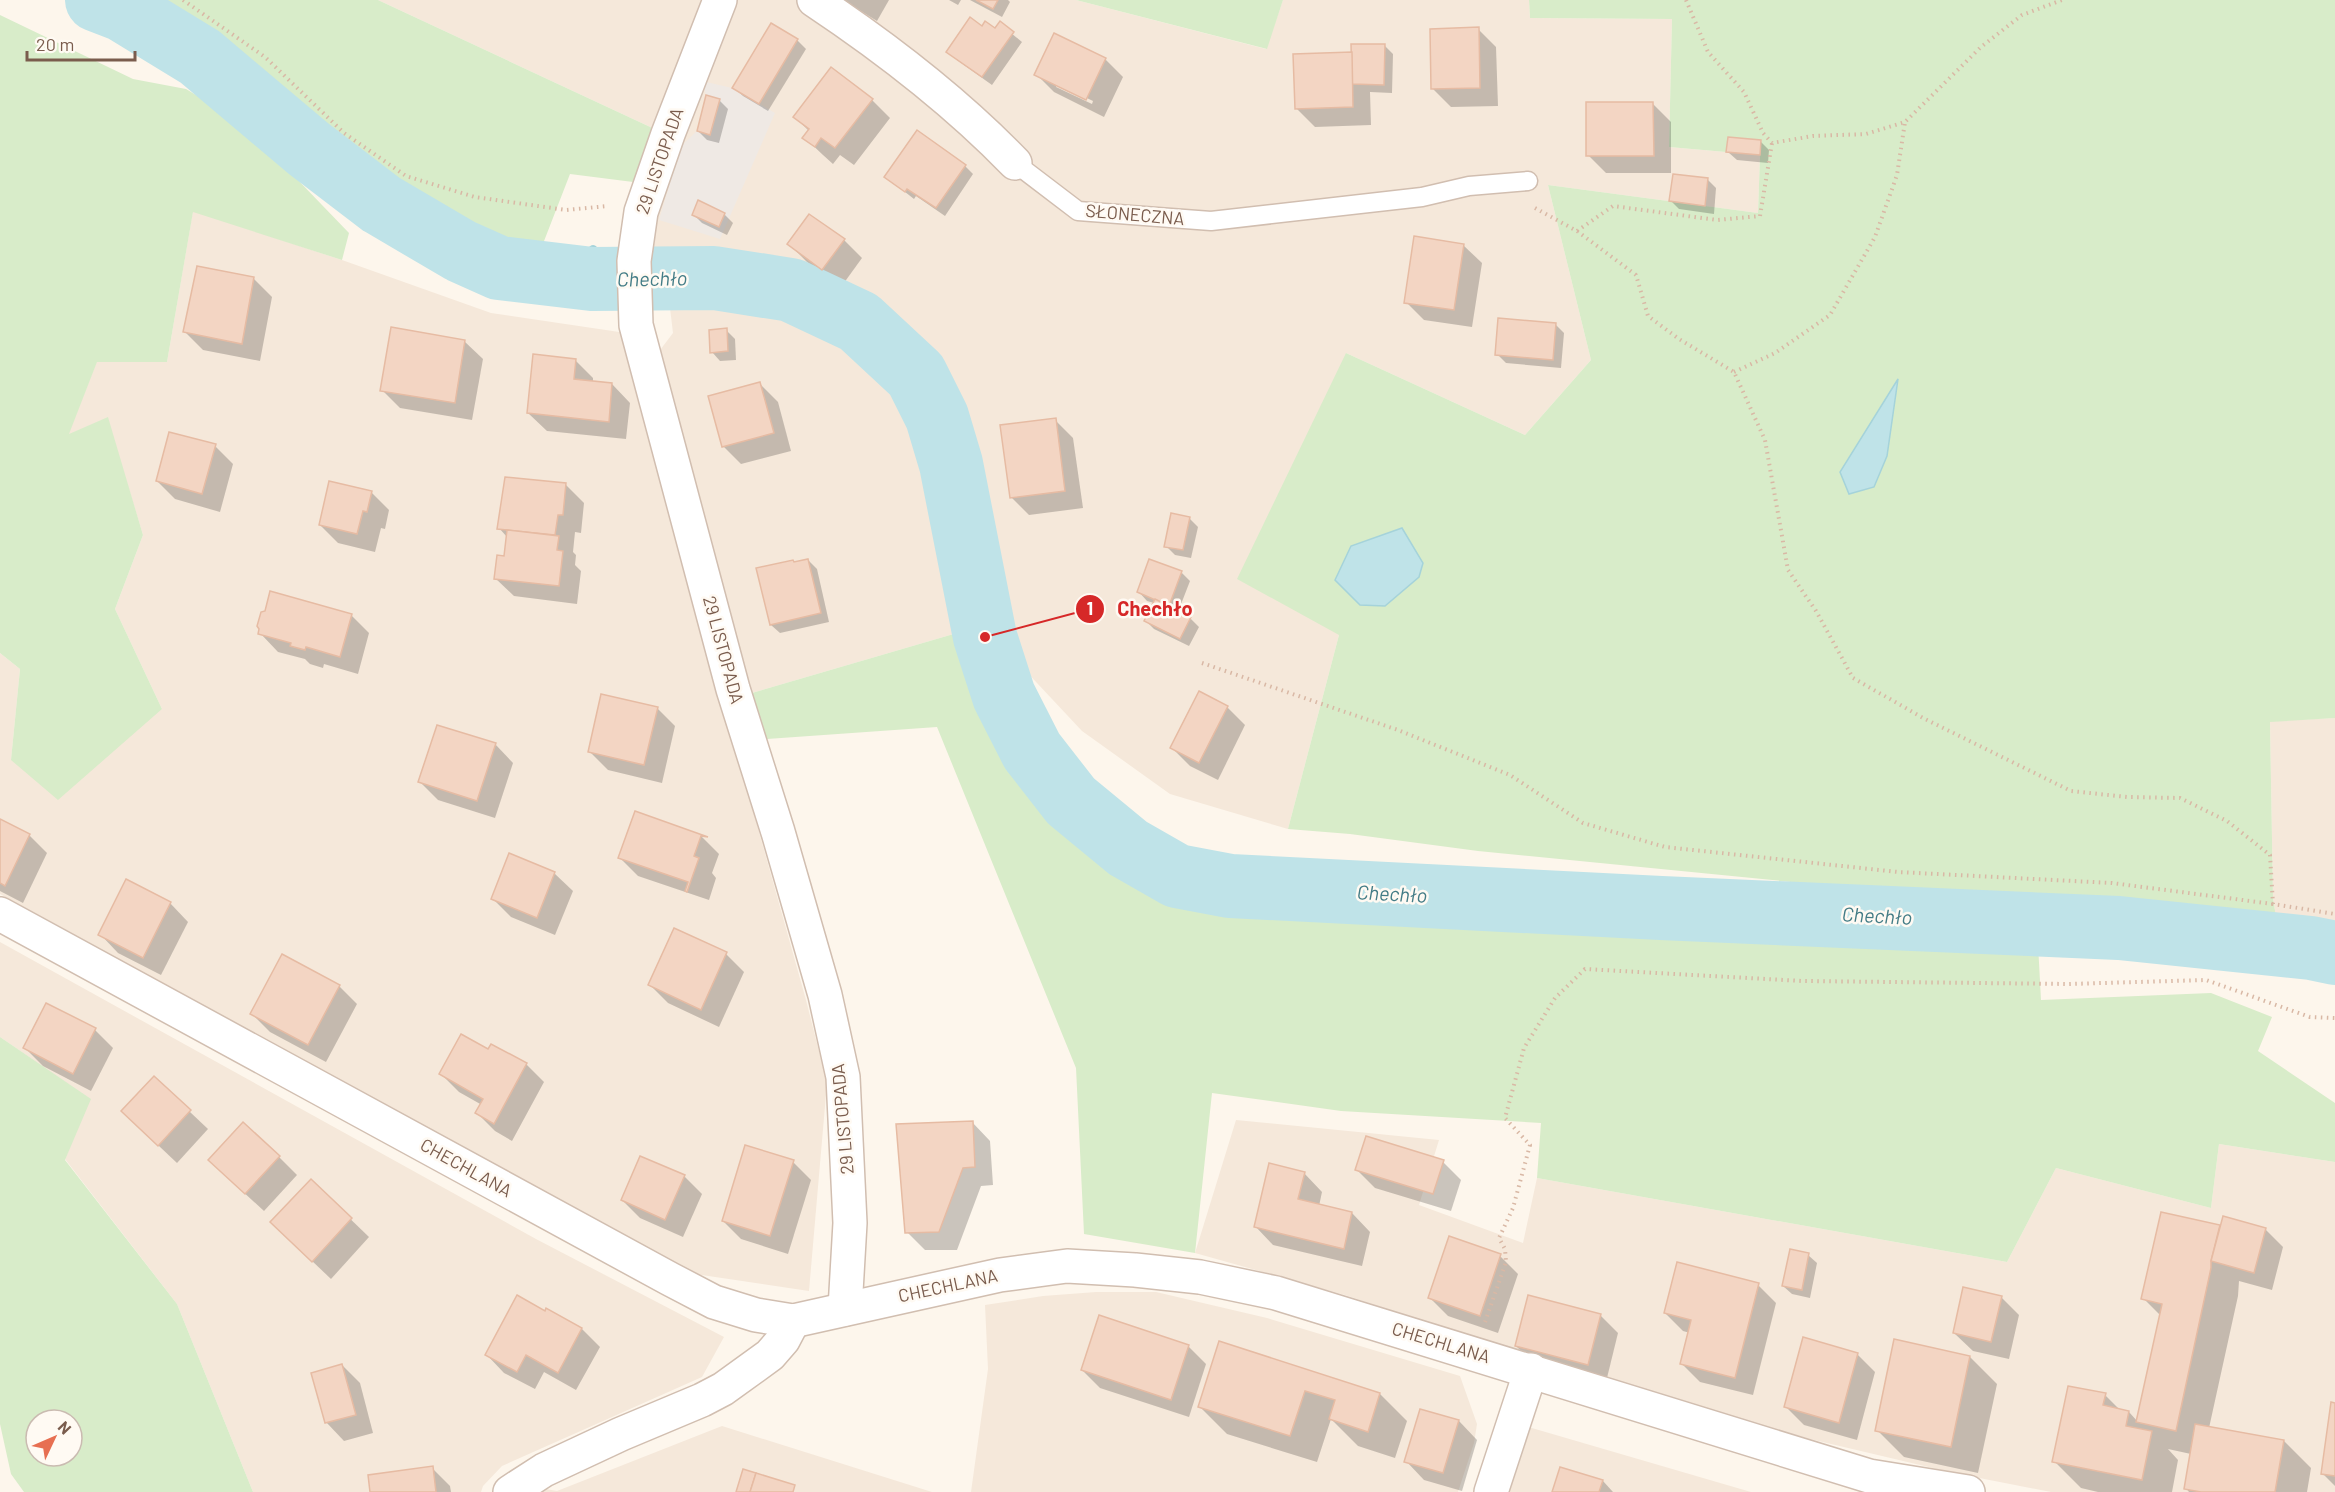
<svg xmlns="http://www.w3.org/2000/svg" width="2335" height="1492" viewBox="0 0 2335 1492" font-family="Barlow,sans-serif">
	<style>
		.residential { fill: #f5e8da }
		.industrial { fill: #efe9e4 }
		.green { fill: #d8ecc9; fill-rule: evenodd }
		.water { fill: #bfe3e8; stroke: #a5d3da; stroke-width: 1.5 }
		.shadow { fill: #0003; fill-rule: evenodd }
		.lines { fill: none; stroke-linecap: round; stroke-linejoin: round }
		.stream { stroke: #a5d3da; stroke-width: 10 }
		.river { stroke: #bfe3e8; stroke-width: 64 }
		.building { fill: #f3d5c3; stroke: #e6bba3; stroke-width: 1.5 }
		.service-casing { stroke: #d1beb0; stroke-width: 21 }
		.minor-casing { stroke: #d1beb0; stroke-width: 36 }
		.path { stroke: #d9b8a5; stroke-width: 4; stroke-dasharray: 1.5 4.5; stroke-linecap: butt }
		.service { stroke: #fff; stroke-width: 18 }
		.minor { stroke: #fff; stroke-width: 33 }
		.labels { text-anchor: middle; stroke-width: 5; stroke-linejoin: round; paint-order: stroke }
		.street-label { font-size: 18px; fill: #7a5c4d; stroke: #fffaf3 }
		.water-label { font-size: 20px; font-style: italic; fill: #437c86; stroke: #fffaf3 }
		.leader { fill: none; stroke: #d62828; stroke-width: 2 }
		.callout-dot { fill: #d62828; stroke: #fffaf3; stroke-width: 2 }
		.mark-label { font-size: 18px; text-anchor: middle; font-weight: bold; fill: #fff }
		.callout-label { font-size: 20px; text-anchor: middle; font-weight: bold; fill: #d62828; stroke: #fffaf3; stroke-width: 5; stroke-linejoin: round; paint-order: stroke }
	</style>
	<rect width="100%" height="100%" fill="#fdf6ec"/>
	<g class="residential">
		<polygon points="378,0 1076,0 1266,49 1283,0 1529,0 1530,18 1672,19 1669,147 1760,155 1758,213 1548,185 1591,360 1525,435 1346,353 1339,635 1288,829 1170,794 1082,731 1022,667 959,425 938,363 888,315 795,267 627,254 661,132"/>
		<polygon points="193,211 342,260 491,313 626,333 628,363 806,1000 827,1083 809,1291 695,1274 0,894 0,653 20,669 11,760 162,709 115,609 143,535 107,418 68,435 97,361 167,362"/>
		<polygon points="741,303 818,330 885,383 909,422 957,633 752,693 651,362 673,333 670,308"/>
		<polygon points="2335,718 2335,934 2278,930 2273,898 2270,721"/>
		<polygon points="0,942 536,1239 724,1337 702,1377 502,1466 483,1486 481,1492 253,1492 177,1304 65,1159 90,1099 0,1037"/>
		<polygon points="1236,1120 1439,1140 1419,1205 1523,1243 1537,1178 2007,1262 2056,1168 2211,1208 2219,1144 2335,1162 2335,1492 2051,1492 1954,1473 1810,1439 1530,1357 1345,1295 1195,1253"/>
		<polygon points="1096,1292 1156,1292 1267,1318 1460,1376 1477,1424 1474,1443 1458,1492 971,1492 988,1369 985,1305 1043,1296"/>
		<polygon points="722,1426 932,1492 530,1492 534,1487 557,1491"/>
		<polygon points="1525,1426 1751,1492 1505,1492"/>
	</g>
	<polygon class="industrial" points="702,81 732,88 775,113 720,239 659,220 681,146 697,131 710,134 719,99 706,95"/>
	<g class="green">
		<polygon points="119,0 378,0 661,132 641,183 570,174 539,254 509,251 409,204 287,116 230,69 175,30"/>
		<polygon points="1076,0 1283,0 1267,49"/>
		<polygon points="1529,0 2335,0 2335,718 2270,722 2273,898 2278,930 1478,851 1350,834 1288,829 1339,635 1237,579 1346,353 1525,435 1591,360 1548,185 1758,213 1760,155 1669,147 1672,19 1530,18"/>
		<polygon points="0,15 133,79 186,89 244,124 349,233 342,260 193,212 167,362 97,362 69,434 108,417 143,535 115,609 162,709 58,800 11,760 20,669 0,653"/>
		<polygon points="957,633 1019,770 1101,846 1171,885 1243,908 2038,944 2041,1000 2211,993 2272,1017 2258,1051 2335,1103 2335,1162 2219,1144 2211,1208 2056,1168 2007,1262 1537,1178 1541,1123 1341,1111 1212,1093 1195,1253 1084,1234 1076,1068 937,727 767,739 752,693"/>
		<path d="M 0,1037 L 91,1099 L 65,1160 L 177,1304 L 253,1492 L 24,1492 L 11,1474 L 0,1424 ZM 36,1420 L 72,1420 L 72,1456 L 36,1456 Z"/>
	</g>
	<g class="water">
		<polygon points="1898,379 1887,456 1874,487 1849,494 1840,472"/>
		<polygon points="1402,528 1423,563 1419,577 1385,606 1360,605 1335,580 1351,546"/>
	</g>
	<g class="shadow">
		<polygon points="843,0 889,0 877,21"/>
		<polygon points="949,0 961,0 958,5"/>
		<polygon points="970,0 1008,0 1010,2 1002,17"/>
		<polygon points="1000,24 1022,42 992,85 957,60 948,51 982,28 995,30"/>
		<polygon points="1478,29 1496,47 1498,106 1451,107 1433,89"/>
		<polygon points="797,40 806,49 768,111 743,96 734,88"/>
		<polygon points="1384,45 1393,54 1392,93 1370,92 1371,125 1315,127 1297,109 1353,54"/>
		<path d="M 1105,59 L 1123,77 L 1104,117 L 1054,92 L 1036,74 ZM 1056,83 L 1093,101 L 1092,104 L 1056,87 Z"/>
		<polygon points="719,100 728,109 719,143 707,140 698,131"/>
		<polygon points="872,100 890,118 854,165 840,155 833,164 823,155 804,137 809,131 795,117"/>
		<polygon points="1653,104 1671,122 1671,173 1606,173 1588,155"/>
		<polygon points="1760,141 1769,150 1768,163 1737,160 1728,152"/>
		<polygon points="965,166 973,174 945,216 916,196 914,199 886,177"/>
		<polygon points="1708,180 1716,188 1714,214 1679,209 1671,201"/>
		<polygon points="693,214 724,214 733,223 727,235 702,223"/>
		<polygon points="844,240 862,258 841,287 807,262 789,244"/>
		<polygon points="1463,245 1482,263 1472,327 1424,320 1406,302"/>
		<polygon points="198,268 254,279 272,297 260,361 203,350 185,332"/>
		<polygon points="1555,324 1564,333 1561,368 1506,363 1497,354"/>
		<polygon points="726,330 735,339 736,360 720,361 712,352"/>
		<polygon points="464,341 483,359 472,420 400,408 382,390"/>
		<polygon points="575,360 593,378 593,382 612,384 630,403 626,439 547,431 528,413"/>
		<polygon points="760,384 778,402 791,451 741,464 723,446"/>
		<polygon points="1055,420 1073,438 1083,508 1029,515 1011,497"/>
		<polygon points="215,446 233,464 220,512 175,499 157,481"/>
		<polygon points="566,485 584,503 581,533 575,532 573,552 576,555 575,565 581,571 577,604 514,596 495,578 505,558 507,537 499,528"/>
		<polygon points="371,492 389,510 385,529 381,528 375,552 338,543 320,525"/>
		<polygon points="1189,518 1198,527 1191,558 1175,555 1166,546"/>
		<polygon points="808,560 817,569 829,622 780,633 771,625 758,569"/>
		<polygon points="1181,572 1190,581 1178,612 1190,618 1199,627 1189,646 1154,629 1146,621 1154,603 1147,601 1139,592"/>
		<polygon points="351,615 369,633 358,674 324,664 323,668 310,664 305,659 278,652 260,633"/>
		<polygon points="1227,707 1245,725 1218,780 1190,766 1172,748"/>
		<polygon points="657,708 675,726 662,783 608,770 590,752"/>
		<polygon points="495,744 513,763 495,818 438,800 420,782"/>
		<polygon points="0,821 29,835 47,853 23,903 0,891"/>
		<polygon points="701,836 719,854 712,873 716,878 709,900 638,876 620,858"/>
		<polygon points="554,873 573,891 555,935 511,917 493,899"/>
		<polygon points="170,903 188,922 161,975 118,953 100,934"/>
		<polygon points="726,954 744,972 719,1027 668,1003 650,985"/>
		<polygon points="339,986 357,1004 326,1062 270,1032 252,1014"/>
		<polygon points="46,1005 95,1030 113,1048 91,1091 43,1066 25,1048"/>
		<polygon points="489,1052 526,1064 544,1082 512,1141 495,1131 477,1113 482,1105 459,1092 441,1074"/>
		<polygon points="154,1078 208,1129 177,1163 141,1129"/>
		<polygon points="972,1122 990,1141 993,1185 981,1186 957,1250 925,1250 907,1232"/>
		<polygon points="279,1157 297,1175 264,1211 228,1178"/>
		<polygon points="793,1162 811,1180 788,1254 741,1239 723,1221"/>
		<polygon points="1443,1162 1461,1180 1451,1211 1375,1188 1357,1170"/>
		<polygon points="1304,1173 1322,1192 1319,1206 1352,1213 1370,1232 1362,1266 1273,1245 1255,1226"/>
		<polygon points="684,1176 702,1194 683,1237 640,1218 622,1200"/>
		<polygon points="311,1181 369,1237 331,1279 290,1240"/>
		<polygon points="2219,1227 2265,1229 2283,1247 2272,1290 2239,1281 2238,1296 2209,1428 2284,1441 2311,1468 2307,1492 2189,1492 2186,1488 2191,1454 2168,1449 2178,1460 2172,1492 2098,1492 2081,1488 2054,1461 2105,1395 2121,1411 2129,1412 2138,1422 2161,1316 2143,1298"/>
		<polygon points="1808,1255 1817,1263 1810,1298 1792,1294 1783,1286"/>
		<polygon points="1500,1256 1518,1274 1498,1333 1448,1316 1429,1297"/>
		<polygon points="1758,1285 1776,1303 1753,1395 1700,1382 1682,1364 1690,1333 1683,1331 1665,1313"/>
		<polygon points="2001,1297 2019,1315 2009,1359 1973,1351 1954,1333"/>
		<polygon points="547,1310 582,1329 600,1347 576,1390 544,1372 535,1389 504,1373 486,1354"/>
		<polygon points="1600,1315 1618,1333 1606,1382 1534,1364 1516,1346"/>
		<polygon points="1220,1343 1380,1394 1407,1421 1395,1458 1358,1446 1331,1419 1317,1462 1227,1434 1200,1407"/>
		<polygon points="1188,1346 1206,1364 1189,1417 1100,1388 1082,1370"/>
		<polygon points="1857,1354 1875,1372 1857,1440 1804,1425 1786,1407"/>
		<polygon points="1970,1357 1997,1384 1978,1473 1904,1457 1877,1430"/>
		<polygon points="342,1365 360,1383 373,1433 344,1441 326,1422"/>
		<polygon points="2335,1405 2335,1486 2322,1473"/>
		<polygon points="1459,1421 1477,1440 1462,1491 1424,1480 1406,1461"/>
		<polygon points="432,1468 450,1486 451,1492 372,1492"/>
		<polygon points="1603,1481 1613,1492 1554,1492"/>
	</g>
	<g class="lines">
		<polyline class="stream" points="578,277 593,250"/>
		<polyline class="river" points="97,0 123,10 200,57 309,149 381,204 461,251 499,268 592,279 714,278 791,290 859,322 916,375 937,417 951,464 985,637 1004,696 1032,751 1071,801 1128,848 1177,876 1230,886 1661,908 2119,928 2311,948 2335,953"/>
	</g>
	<g class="building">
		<polygon points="976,0 998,0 993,9"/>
		<polygon points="970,17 982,26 985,21 995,28 1000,21 1014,32 982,77 946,52"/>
		<polygon points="771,23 798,39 759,104 732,88"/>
		<polygon points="1479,27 1480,88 1431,89 1430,29"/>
		<polygon points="1054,33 1106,58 1086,100 1034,75"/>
		<polygon points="1351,44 1385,44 1384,85 1352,84"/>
		<polygon points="1352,52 1353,107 1295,109 1293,54"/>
		<polygon points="831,67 873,99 835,148 821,138 815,147 802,138 809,129 793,117"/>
		<polygon points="706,95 720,99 710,135 697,131"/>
		<polygon points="1586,102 1653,102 1654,156 1586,156"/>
		<polygon points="917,130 966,165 936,208 907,189 905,192 884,177"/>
		<polygon points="1728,137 1761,140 1760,155 1726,152"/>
		<polygon points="1673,174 1708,178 1705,206 1669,201"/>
		<polygon points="698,200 725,213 719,227 692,215"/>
		<polygon points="809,214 845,239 822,270 787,244"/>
		<polygon points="1414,236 1464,244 1454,310 1404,303"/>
		<polygon points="197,266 254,277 242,344 183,332"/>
		<polygon points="1498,318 1556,323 1553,360 1495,355"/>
		<polygon points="391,327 465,340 455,403 380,391"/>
		<polygon points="727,328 728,351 710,353 709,330"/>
		<polygon points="533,354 576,359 574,379 612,383 609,422 527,413"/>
		<polygon points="760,382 774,433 722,447 708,396"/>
		<polygon points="1056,418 1065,491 1010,498 1000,425"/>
		<polygon points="169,432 216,444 202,494 156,481"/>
		<polygon points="505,477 566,483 563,515 558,515 555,535 497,529"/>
		<polygon points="329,481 372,491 367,512 363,511 357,534 319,525"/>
		<polygon points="1171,513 1190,517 1183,550 1164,547"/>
		<polygon points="507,530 559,536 557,550 563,551 559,586 494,579 497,555 504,556"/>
		<polygon points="808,559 821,613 770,625 756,568 793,560 794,562"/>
		<polygon points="1149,559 1182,571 1169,606 1137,592"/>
		<polygon points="270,591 352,614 340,657 306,647 305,650 290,646 291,643 258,634 259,629 257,626 261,612 265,611"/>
		<polygon points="1155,599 1191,617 1180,639 1144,621"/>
		<polygon points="1199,691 1228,706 1199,763 1170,748"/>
		<polygon points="601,694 658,707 644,765 588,752"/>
		<polygon points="437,725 496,743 477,801 418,782"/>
		<polygon points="635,811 708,837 701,836 694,856 699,858 687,892 685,891 688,882 618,858"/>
		<polygon points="0,819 30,834 5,886 0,883"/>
		<polygon points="509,853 555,872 537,918 491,899"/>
		<polygon points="126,879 171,902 143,958 98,935"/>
		<polygon points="674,928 727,952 701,1010 648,985"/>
		<polygon points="282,954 340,985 308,1045 250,1014"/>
		<polygon points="46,1003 96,1028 73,1074 23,1048"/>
		<polygon points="461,1034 488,1049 491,1044 527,1063 494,1124 475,1113 483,1099 439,1074"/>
		<polygon points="154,1076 191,1110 158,1146 121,1111"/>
		<polygon points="973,1121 975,1167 963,1168 939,1232 905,1233 896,1124"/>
		<polygon points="243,1122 280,1156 245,1194 208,1160"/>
		<polygon points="1366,1136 1444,1160 1433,1194 1355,1170"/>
		<polygon points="745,1145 794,1160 770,1236 722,1221"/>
		<polygon points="640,1156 685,1175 665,1220 621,1200"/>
		<polygon points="1269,1163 1305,1172 1298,1199 1352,1212 1344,1249 1254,1227"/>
		<polygon points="311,1179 352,1218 312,1262 270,1222"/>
		<polygon points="2161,1212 2220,1225 2211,1261 2211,1268 2176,1431 2136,1422 2162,1304 2141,1299"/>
		<polygon points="2223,1216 2266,1228 2254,1273 2211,1261"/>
		<polygon points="1449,1236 1501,1254 1480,1316 1428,1298"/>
		<polygon points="1790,1249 1809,1253 1802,1290 1782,1286"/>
		<polygon points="1677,1262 1759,1283 1735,1378 1680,1364 1691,1320 1664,1313"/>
		<polygon points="1963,1287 2002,1296 1991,1342 1953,1333"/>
		<polygon points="517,1295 545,1311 546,1308 582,1328 558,1373 526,1355 517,1372 485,1355"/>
		<polygon points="1528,1295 1601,1314 1588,1365 1515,1346"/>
		<polygon points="1099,1315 1189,1345 1171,1400 1081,1370"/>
		<polygon points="1803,1337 1858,1353 1839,1423 1784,1407"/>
		<polygon points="1894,1339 1970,1356 1951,1447 1875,1431"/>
		<polygon points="1219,1341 1380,1393 1368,1432 1329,1419 1335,1400 1305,1391 1290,1436 1198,1407"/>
		<polygon points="342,1364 356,1415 325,1423 311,1373"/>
		<polygon points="2068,1386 2106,1393 2103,1405 2129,1411 2126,1426 2152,1431 2142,1480 2052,1462"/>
		<polygon points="2331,1402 2335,1403 2335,1476 2321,1474"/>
		<polygon points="1420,1409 1459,1420 1443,1473 1404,1462"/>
		<polygon points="2195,1424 2284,1440 2275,1492 2201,1492 2184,1489"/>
		<polygon points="433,1466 436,1492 370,1492 368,1475"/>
		<polygon points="1560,1467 1603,1480 1599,1492 1552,1492"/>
		<polygon points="743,1469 756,1473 750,1492 736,1492"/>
		<polygon points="756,1473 795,1485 793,1492 750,1492"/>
	</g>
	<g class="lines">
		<defs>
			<polyline id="service" points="1015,163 1078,211 1211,221 1422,197 1469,186 1528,181"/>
			<g id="minor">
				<polyline points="720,0 668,134 641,212 634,261 636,325 733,689 778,832 825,995 843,1077 850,1223 845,1309"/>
				<path d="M 814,0 C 886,48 955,101 1015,163"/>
				<polyline points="0,914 670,1279 714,1302 756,1315 793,1321 1000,1275 1067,1266 1135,1270 1200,1277 1276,1293 1869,1476 1968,1492"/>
				<polyline points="510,1492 544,1470 621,1434 702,1400 723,1389 770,1355 783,1340 793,1321"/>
				<polyline points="1491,1492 1531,1370"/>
			</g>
		</defs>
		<use href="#service" class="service-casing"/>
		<use href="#minor" class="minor-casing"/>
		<g class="path">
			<polyline points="183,0 265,57 344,133 406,176 475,197 566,210 608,206"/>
			<polyline points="1686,0 1708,52 1744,92 1763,133 1772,143 1813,136 1866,134 1905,122 1981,47 2022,15 2062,0"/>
			<polyline points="1535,208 1577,231 1636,275 1648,316 1679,339 1734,372 1765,440 1788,570 1816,611 1853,678 1925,719 2071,791 2127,797 2180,798 2227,821 2270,855 2273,904 2335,914"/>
			<polyline points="1577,231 1613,206 1717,220 1760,216 1772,143"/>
			<polyline points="1734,372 1775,353 1830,315 1875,237 1897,175 1905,122"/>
			<polyline points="1202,663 1398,730 1510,775 1583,823 1665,847 1898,872 2112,883 2273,904"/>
			<polyline points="1485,1322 1506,1262 1505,1249 1499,1238 1513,1208 1530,1145 1505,1118 1524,1048 1555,998 1585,969 1802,981 2069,984 2206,980 2310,1017 2335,1018"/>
		</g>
		<use href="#service" class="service"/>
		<use href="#minor" class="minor"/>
	</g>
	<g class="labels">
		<g class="street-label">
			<text transform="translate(660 161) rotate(-71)" y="6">29 LISTOPADA</text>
			<text transform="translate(1135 215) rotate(5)" y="6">SŁONECZNA</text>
			<text transform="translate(723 650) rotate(75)" y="6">29 LISTOPADA</text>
			<text transform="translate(843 1119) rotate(-95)" y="6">29 LISTOPADA</text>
			<text transform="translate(466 1168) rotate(29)" y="6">CHECHLANA</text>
			<text transform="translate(948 1286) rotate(-12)" y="6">CHECHLANA</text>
			<text transform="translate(1441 1343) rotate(17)" y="6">CHECHLANA</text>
		</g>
		<g class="water-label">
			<text transform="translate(652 279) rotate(-1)" y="7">Chechło</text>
			<text transform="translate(1392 894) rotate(3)" y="7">Chechło</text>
			<text transform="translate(1877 916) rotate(3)" y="7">Chechło</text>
		</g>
	</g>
	<path class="leader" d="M985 637L1090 609"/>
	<g class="callout-dot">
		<circle cx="985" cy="637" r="6"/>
		<circle cx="1090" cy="609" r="15"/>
	</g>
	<g class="mark-label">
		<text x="1090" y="615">1</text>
	</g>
	<g class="callout-label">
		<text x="1155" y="616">Chechło</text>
	</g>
	<g transform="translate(54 1438) rotate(46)"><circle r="28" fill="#fffaf3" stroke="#cabbb1" stroke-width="1.5"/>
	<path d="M0-4.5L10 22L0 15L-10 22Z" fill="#e76f51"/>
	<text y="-9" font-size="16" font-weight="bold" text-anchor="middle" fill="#7a5c4d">N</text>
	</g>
	<path d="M27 51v9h108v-9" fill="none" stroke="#7a5c4d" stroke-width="3"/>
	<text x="36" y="51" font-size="18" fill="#7a5c4d" stroke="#fffaf3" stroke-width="4.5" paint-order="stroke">20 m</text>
</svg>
